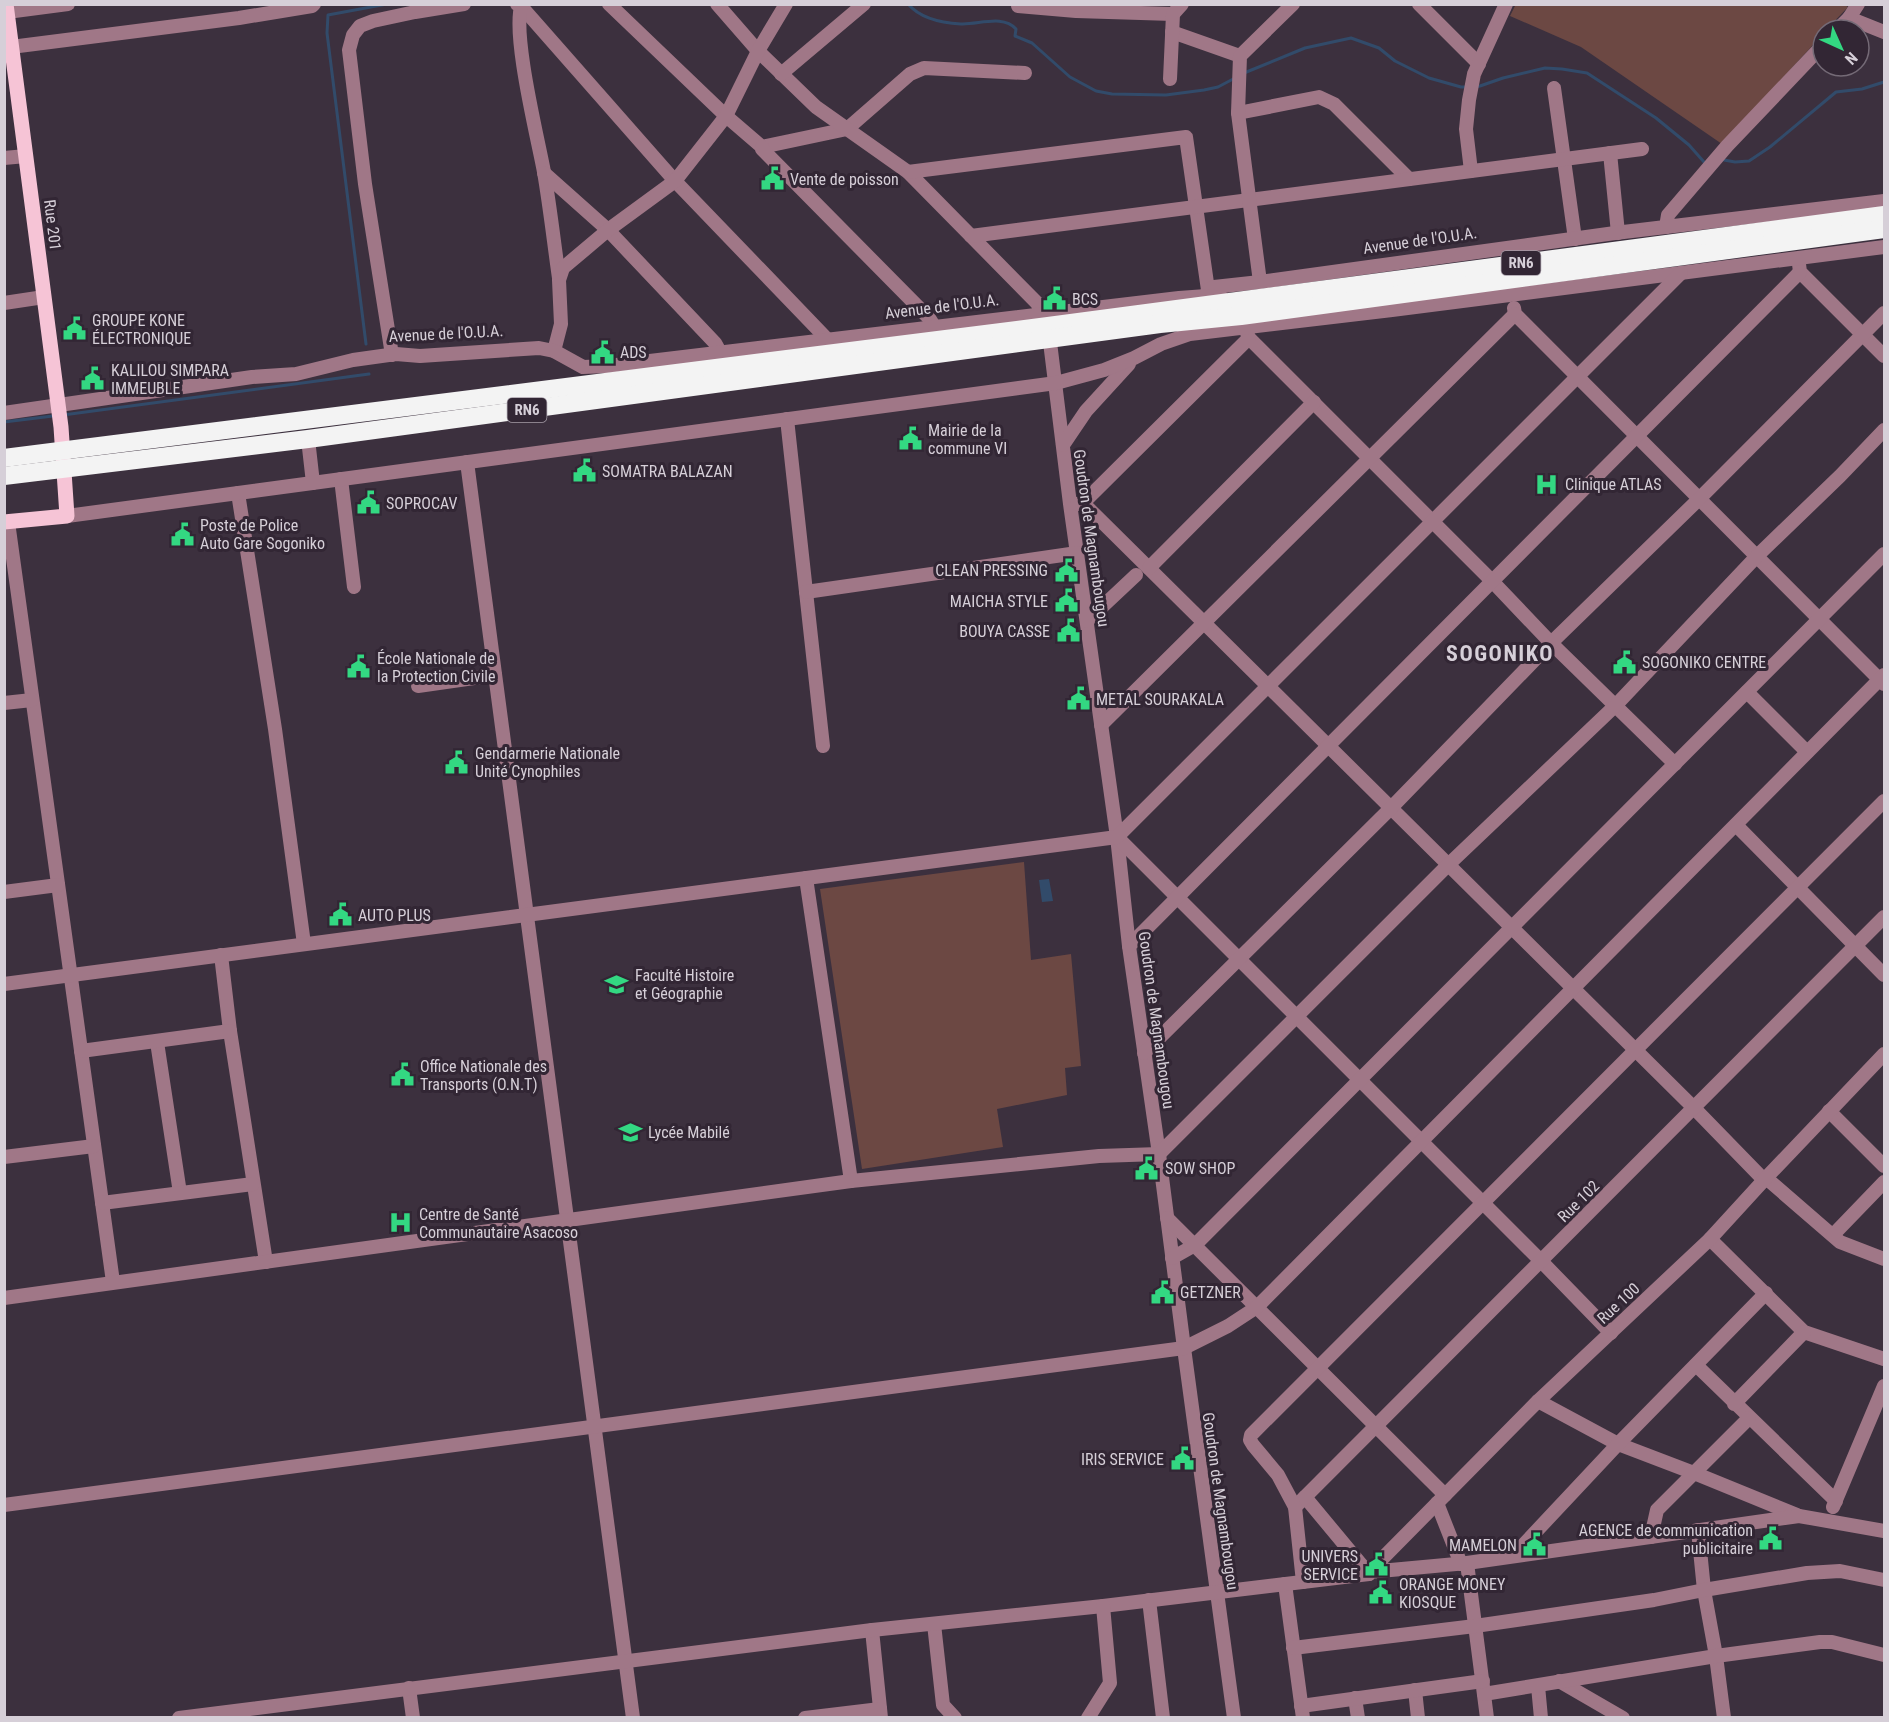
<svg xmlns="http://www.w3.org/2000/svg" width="1889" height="1722" viewBox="0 0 1889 1722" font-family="'Roboto Condensed',sans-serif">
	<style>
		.green { fill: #6c4843 }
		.water { fill: #324b6a }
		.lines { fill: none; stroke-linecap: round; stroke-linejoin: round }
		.stream { stroke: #324b6a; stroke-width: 3 }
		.minor { stroke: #a07787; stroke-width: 14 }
		.major { stroke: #f6c4d6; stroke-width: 15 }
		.highway { stroke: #f3f3f3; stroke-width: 18 }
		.labels { text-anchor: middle; stroke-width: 6; stroke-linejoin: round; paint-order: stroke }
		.shield { fill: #322634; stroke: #a59ca7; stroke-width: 1.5 }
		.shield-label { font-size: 15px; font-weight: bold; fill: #d6cfd8 }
		.poi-label { font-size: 16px; fill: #d6cfd8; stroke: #322634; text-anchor: start }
		.street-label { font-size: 16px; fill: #d6cfd8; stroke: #322634 }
		.district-label { font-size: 22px; font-weight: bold; letter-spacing: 1.5px; fill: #d6cfd8; stroke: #322634 }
	</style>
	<rect width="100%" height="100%" fill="#3c303e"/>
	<g class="green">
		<polygon points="1516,4 1843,4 1848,7 1826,30 1823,30 1823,34 1722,144 1581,47 1510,16"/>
		<polygon points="1024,862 1031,960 1071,954 1081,1066 1065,1068 1067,1095 997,1109 1003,1147 862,1169 820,889"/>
	</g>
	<polygon class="water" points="1049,879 1053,901 1042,902 1039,880"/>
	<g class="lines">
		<g class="stream">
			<path d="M 908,4 C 920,18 942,23 961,24 C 978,25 1003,14 1016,29 L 1015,36 L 1032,43 L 1070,77 L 1096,91 L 1112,94 L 1166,95 L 1204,90 L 1218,87 L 1235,78"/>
			<polyline points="1244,73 1305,48 1351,38 1379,48 1395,61 1429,78 1461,87 1468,87"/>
			<polyline points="1475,87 1480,86 1503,78 1545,68 1562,69 1587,73 1656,118 1689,145 1704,162"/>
			<polyline points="1724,160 1735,162 1749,161 1770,147 1836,92 1862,89 1884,82"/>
			<polyline points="366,344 327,33 328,15 387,4"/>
			<polyline points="63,415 369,374"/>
			<polyline points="4,422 53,416"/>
		</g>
		<g class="minor">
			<polyline points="517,4 521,6 675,181 827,339"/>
			<path d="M 522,4 C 511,31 538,139 544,172 C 550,207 554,243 559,278"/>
			<polyline points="609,4 726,116 762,147 847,129 910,74 924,68 1025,73"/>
			<polyline points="717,4 758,51 816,107 908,172 1037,303 1048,326 1070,504 1117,837 1129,946 1159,1154 1184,1348 1234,1718"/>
			<polyline points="1419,4 1479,64"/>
			<polyline points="1018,6 1076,11 1173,14"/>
			<polyline points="7,12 68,4"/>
			<polyline points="1849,18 1884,32"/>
			<polyline points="1837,30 1849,18 1858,4"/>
			<polyline points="1172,32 1240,56"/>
			<polyline points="11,47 239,18 312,6 314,4"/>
			<polyline points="781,74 864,4"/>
			<polyline points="1170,79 1173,14 1182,4"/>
			<polyline points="1554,88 1575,239"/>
			<polyline points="1238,113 1319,97 1334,104 1409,179"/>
			<polyline points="762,147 762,149 929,318 934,326"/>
			<polyline points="1610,153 1618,233"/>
			<polyline points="4,158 26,156"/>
			<polyline points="1471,171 1466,129 1469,100 1474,74 1506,4"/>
			<polyline points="908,172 1186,137 1208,290"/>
			<polyline points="544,173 608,230 715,343 720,352"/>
			<polyline points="1666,227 1668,215 1727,146 1823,45"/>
			<polyline points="971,236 1642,149"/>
			<polyline points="1799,264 1800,272 1884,356"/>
			<polyline points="1260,282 1238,113 1240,56 1293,4"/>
			<polyline points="1206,296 1208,290 1214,287 1260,282 1615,233 1884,201"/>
			<polyline points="4,303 44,297"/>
			<polyline points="1514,308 1515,314 1884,684"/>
			<polyline points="1242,320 1249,338 1492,581 1551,643 1675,764"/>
			<polyline points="554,351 561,324 559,280 563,268 608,230 675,181 726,116 758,51 786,4"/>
			<polyline points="392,355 365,184 349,50 353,35 360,26 373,21 415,12 464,4"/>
			<polyline points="4,413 252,377 296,374 353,360 396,354 420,356 539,348 554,351 583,367 608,366 1179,298 1206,296 1222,298"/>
			<polyline points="787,419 823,746"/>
			<polyline points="308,439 313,483"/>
			<polyline points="1063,445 1086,411 1129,364"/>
			<polyline points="467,462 633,1718"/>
			<polyline points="341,479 354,587"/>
			<polyline points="238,493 275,729 304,944"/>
			<polyline points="1083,503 1694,1108 1764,1180"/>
			<polyline points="1077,504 1083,503 1249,338"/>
			<polyline points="67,516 1056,383 1104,370 1134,358 1161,344 1190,334 1392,310 1884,247"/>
			<polyline points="8,522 113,1282"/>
			<polyline points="1149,568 1314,402"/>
			<polyline points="806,592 1077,553"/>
			<polyline points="1087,621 1136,575"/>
			<polyline points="418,686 495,675"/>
			<polyline points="1747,692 1807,752"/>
			<polyline points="4,703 32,700"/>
			<polyline points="1101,725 1515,314"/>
			<polyline points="1736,825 1884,975"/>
			<polyline points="1117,837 1541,1261 1611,1333"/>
			<polyline points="806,878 851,1181"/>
			<polyline points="4,892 58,885"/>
			<polyline points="1129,946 1800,272"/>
			<polyline points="221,955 230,1031 266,1262"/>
			<polyline points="4,984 1117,837 1681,273"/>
			<polyline points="157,1042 180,1193"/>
			<polyline points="81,1051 230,1031"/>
			<polyline points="1144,1053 1391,808 1551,643 1699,499 1884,313"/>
			<polyline points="1829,1111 1884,1166"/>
			<polyline points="4,1157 94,1146"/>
			<polyline points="1766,1178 1840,1242 1884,1259"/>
			<polyline points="102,1203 253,1184"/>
			<polyline points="1167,1218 1445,1495"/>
			<polyline points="1833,1235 1884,1182"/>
			<polyline points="1710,1239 1804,1332 1884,1359"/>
			<polyline points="1172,1258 1195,1245 1884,554"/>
			<polyline points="4,1298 851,1181 1099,1156 1159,1154 1448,865 1616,705 1757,556 1840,476 1884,430"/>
			<polyline points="1696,1365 1836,1501"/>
			<polyline points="1538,1401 1618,1444 1694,1473 1797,1515"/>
			<polyline points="1734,1404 1804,1332"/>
			<polyline points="1305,1497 1369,1574"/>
			<polyline points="1437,1503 1461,1564"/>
			<polyline points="4,1505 1184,1348 1228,1326 1257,1307 1884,675"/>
			<polyline points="1295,1507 1884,917"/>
			<polyline points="1833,1507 1884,1386"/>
			<polyline points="1698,1530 1704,1590 1716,1656 1724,1718"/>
			<polyline points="1651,1537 1657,1510 1749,1418"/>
			<polyline points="1513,1556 1618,1444 1766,1293"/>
			<polyline points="1467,1563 1487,1718"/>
			<polyline points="1369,1572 1538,1401 1710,1239 1764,1180 1884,1054"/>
			<polyline points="1303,1582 1295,1507 1278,1475 1253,1445 1250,1440 1251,1435 1884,801"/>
			<polyline points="1285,1584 1303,1718"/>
			<polyline points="1149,1600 1163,1718"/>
			<polyline points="934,1624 943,1705 955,1718"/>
			<polyline points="872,1630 881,1718"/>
			<polyline points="1293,1648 1475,1626 1654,1600 1704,1590 1807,1573 1840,1571 1884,1580"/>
			<polyline points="1559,1681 1623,1718"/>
			<polyline points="1538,1686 1541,1718"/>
			<polyline points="409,1688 413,1718"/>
			<polyline points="1415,1690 1418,1718"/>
			<polyline points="1484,1694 1716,1656 1820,1642 1832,1642 1884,1655"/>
			<polyline points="1355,1698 1358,1718"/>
			<polyline points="1301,1706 1483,1681"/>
			<polyline points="179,1718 872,1630 1103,1606 1369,1574 1369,1572 1467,1563 1799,1516 1884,1531"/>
			<polyline points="805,1718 880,1709"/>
			<polyline points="1088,1718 1110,1683 1103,1606"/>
		</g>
		<polyline class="major" points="4,522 67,516 61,427 6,4"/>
		<g class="highway">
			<polyline points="4,458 1048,326 1884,215"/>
			<polyline points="4,476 308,439 1160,324 1241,316 1884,229"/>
		</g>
	</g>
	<defs>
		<symbol id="civic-bare" viewBox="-9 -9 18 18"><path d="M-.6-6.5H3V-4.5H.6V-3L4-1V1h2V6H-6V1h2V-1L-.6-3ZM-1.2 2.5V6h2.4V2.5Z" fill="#33d882" stroke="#322634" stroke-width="2.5" paint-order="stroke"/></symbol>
		<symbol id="hospital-bare" viewBox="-9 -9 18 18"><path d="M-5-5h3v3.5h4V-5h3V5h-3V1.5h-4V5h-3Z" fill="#33d882" stroke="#322634" stroke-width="2.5" paint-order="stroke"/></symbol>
		<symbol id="university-bare" viewBox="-9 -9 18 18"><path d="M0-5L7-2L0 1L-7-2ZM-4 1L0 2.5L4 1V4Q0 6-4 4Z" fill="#33d882" stroke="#322634" stroke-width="2.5" paint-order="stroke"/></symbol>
		<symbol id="school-bare" viewBox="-9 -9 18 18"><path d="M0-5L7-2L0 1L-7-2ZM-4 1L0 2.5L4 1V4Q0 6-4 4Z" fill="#33d882" stroke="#322634" stroke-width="2.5" paint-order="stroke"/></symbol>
	</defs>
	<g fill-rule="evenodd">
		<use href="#civic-bare" x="756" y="162" width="33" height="33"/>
		<use href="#civic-bare" x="1038" y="282" width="33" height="33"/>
		<use href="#civic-bare" x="58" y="312" width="33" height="33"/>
		<use href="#civic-bare" x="586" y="336" width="33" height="33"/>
		<use href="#civic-bare" x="76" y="362" width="33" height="33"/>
		<use href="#civic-bare" x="894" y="422" width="33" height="33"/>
		<use href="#civic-bare" x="568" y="454" width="33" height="33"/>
		<use href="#hospital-bare" x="1530" y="468" width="33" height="33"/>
		<use href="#civic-bare" x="352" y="486" width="33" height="33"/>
		<use href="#civic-bare" x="166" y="518" width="33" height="33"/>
		<use href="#civic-bare" x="1050" y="554" width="33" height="33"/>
		<use href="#civic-bare" x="1050" y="584" width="33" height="33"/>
		<use href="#civic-bare" x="1052" y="614" width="33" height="33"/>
		<use href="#civic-bare" x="1608" y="646" width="33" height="33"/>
		<use href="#civic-bare" x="342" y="650" width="33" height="33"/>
		<use href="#civic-bare" x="1062" y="682" width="33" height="33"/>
		<use href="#civic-bare" x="440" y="746" width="33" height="33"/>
		<use href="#civic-bare" x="324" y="898" width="33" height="33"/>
		<use href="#university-bare" x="600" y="968" width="33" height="33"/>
		<use href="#civic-bare" x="386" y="1058" width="33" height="33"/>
		<use href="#school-bare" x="614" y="1116" width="33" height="33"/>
		<use href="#civic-bare" x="1130" y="1152" width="33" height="33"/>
		<use href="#hospital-bare" x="384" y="1206" width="33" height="33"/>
		<use href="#civic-bare" x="1146" y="1276" width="33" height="33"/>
		<use href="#civic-bare" x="1166" y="1442" width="33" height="33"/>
		<use href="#civic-bare" x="1754" y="1522" width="33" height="33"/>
		<use href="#civic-bare" x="1518" y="1528" width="33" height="33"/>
		<use href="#civic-bare" x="1360" y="1548" width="33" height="33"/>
		<use href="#civic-bare" x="1364" y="1576" width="33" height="33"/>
	</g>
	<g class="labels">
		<g class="shield">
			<rect x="1501.5" y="251" width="39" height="24" rx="4.5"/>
			<rect x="507.5" y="398" width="39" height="24" rx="4.5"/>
		</g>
		<g class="shield-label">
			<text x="1521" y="268">RN6</text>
			<text x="527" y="415">RN6</text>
		</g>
		<g class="poi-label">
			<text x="790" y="185">Vente de poisson</text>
			<text x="1072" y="305">BCS</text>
			<text x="92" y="326">GROUPE KONE<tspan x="92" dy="18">ÉLECTRONIQUE</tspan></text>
			<text x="620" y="358">ADS</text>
			<text x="111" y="376">KALILOU SIMPARA<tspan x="111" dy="18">IMMEUBLE</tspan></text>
			<text x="928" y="436">Mairie de la<tspan x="928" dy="18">commune VI</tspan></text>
			<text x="602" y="477">SOMATRA BALAZAN</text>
			<text x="1565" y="490">Clinique ATLAS</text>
			<text x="386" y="509">SOPROCAV</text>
			<text x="200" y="531">Poste de Police<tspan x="200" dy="18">Auto Gare Sogoniko</tspan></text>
			<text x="1048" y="576" text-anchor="end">CLEAN PRESSING</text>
			<text x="1048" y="607" text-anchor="end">MAICHA STYLE</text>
			<text x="1050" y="637" text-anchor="end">BOUYA CASSE</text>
			<text x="377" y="664">École Nationale de<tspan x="377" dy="18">la Protection Civile</tspan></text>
			<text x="1642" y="668">SOGONIKO CENTRE</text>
			<text x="1096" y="705">METAL SOURAKALA</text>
			<text x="475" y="759">Gendarmerie Nationale<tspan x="475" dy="18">Unité Cynophiles</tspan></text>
			<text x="358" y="921">AUTO PLUS</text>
			<text x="635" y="981">Faculté Histoire<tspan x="635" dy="18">et Géographie</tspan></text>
			<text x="420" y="1072">Office Nationale des<tspan x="420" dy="18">Transports (O.N.T)</tspan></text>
			<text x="648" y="1138">Lycée Mabilé</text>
			<text x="1165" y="1174">SOW SHOP</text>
			<text x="419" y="1220">Centre de Santé<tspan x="419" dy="18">Communautaire Asacoso</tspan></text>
			<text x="1180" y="1298">GETZNER</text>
			<text x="1164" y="1465" text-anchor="end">IRIS SERVICE</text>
			<text x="1753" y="1536" text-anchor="end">AGENCE de communication<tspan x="1753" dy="18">publicitaire</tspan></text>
			<text x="1517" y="1551" text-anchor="end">MAMELON</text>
			<text x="1358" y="1562" text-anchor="end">UNIVERS<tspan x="1358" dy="18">SERVICE</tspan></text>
			<text x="1399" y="1590">ORANGE MONEY<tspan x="1399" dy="18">KIOSQUE</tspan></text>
		</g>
		<g class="street-label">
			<text transform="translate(53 225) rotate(83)" y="6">Rue 201</text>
			<text transform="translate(1420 240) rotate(-8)" y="6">Avenue de l'O.U.A.</text>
			<text transform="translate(942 306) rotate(-7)" y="6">Avenue de l'O.U.A.</text>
			<text transform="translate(446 333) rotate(-3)" y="6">Avenue de l'O.U.A.</text>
			<text transform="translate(1092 538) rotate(82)" y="6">Goudron de Magnambougou</text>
			<text transform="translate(1157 1020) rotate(82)" y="6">Goudron de Magnambougou</text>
			<text transform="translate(1578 1201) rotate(-45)" y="6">Rue 102</text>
			<text transform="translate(1618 1303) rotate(-43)" y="6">Rue 100</text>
			<text transform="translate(1221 1501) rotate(82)" y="6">Goudron de Magnambougou</text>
		</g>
		<g class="district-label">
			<text x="1500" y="661">SOGONIKO</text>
		</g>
	</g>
	<rect width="1889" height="1722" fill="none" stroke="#d6cfd8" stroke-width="12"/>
	<g transform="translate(1841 48) rotate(135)"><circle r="28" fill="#322634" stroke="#746a76" stroke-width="1.5"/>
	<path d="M0-4.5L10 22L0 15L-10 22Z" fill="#33d882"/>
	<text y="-9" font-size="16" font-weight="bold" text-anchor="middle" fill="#d6cfd8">N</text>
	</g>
</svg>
